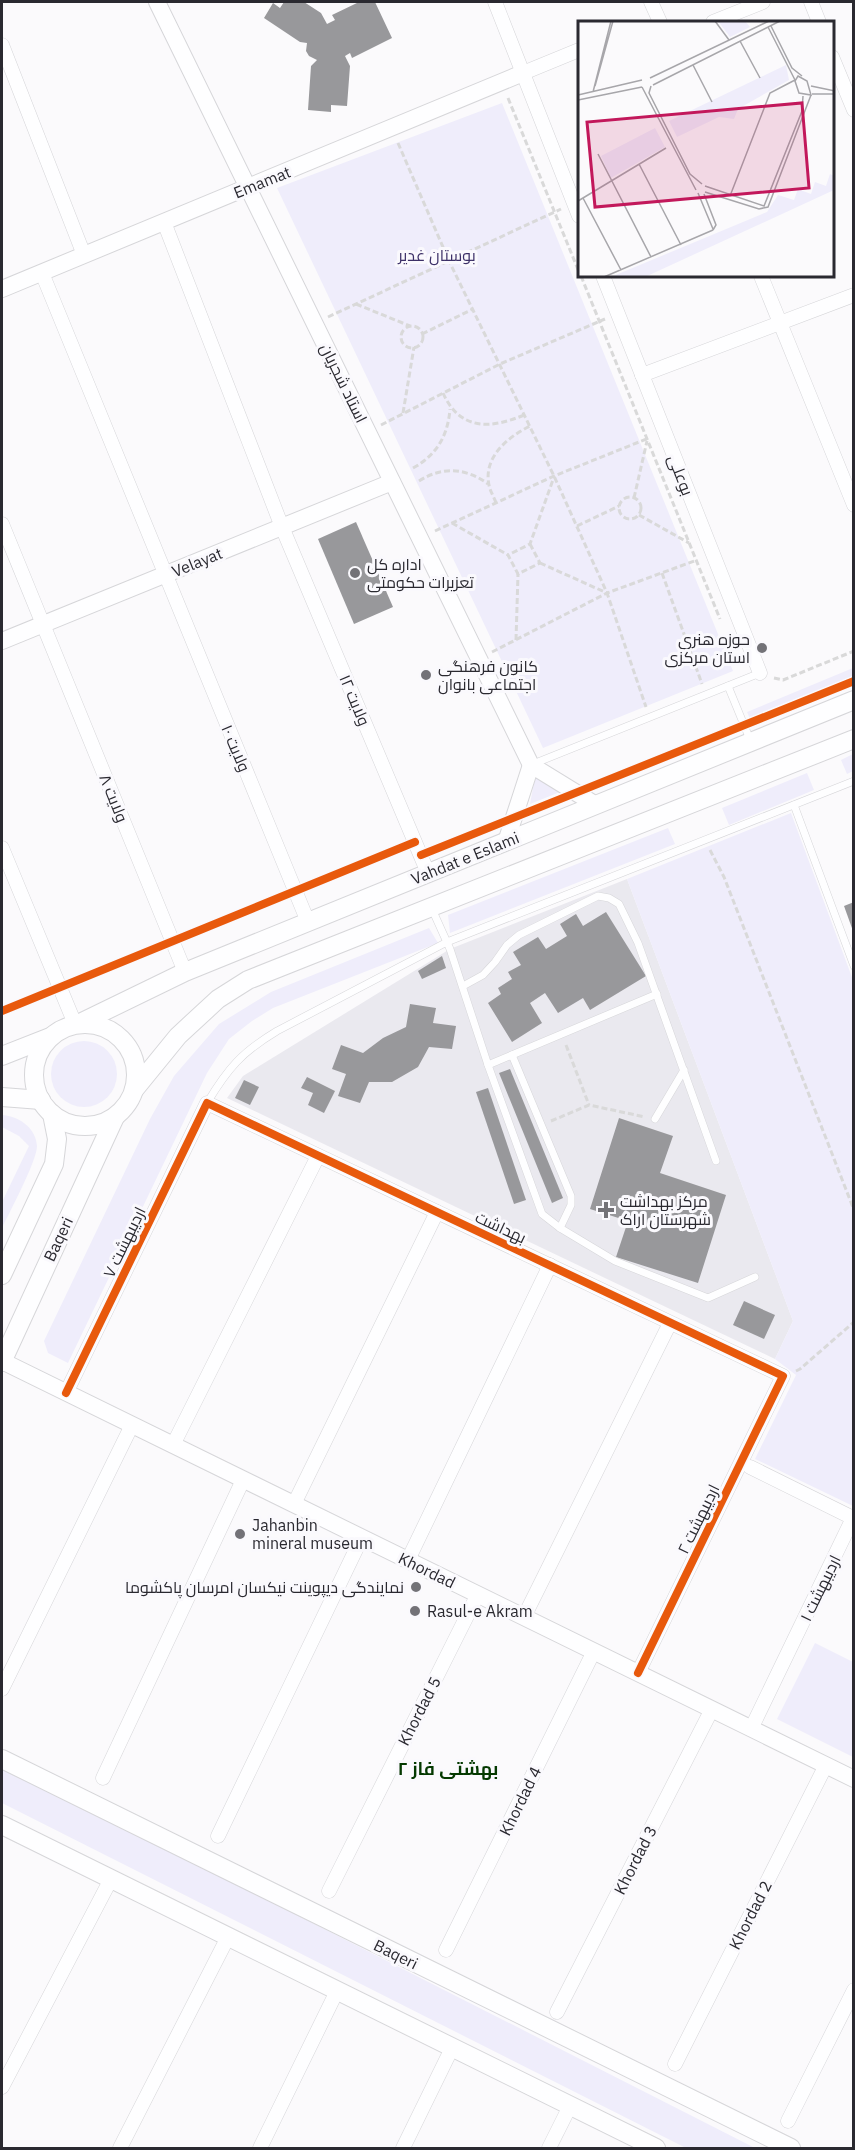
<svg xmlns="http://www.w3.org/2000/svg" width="855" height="2150" viewBox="0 0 855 2150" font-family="'IBM Plex Sans',Cairo,sans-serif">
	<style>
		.built { fill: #eae9ef }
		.green { fill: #efedfb }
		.building { fill: #98989b }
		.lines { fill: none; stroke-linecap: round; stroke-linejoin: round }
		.service-casing { stroke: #d6d6d9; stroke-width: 8 }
		.minor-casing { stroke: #d6d6d9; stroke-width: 15 }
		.tertiary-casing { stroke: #d6d6d9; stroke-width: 18 }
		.secondary-casing { stroke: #d6d6d9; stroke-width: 20 }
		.path { stroke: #d9d9d9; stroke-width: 3; stroke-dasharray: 6 3; stroke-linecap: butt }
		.service { stroke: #fefeff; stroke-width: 7 }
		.minor { stroke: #fefeff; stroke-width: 14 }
		.tertiary { stroke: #fefeff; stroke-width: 16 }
		.secondary { stroke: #fefeff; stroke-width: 18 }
		.cycleway-casing { stroke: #faf9fd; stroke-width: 11 }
		.cycleway { stroke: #e8590c; stroke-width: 8 }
		.poi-dot { fill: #737277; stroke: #faf9fd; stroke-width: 2 }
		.labels { text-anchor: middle; stroke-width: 6; stroke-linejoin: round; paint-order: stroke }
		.street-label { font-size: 16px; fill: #2a2930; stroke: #faf9fd }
		.park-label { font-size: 16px; fill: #3c3067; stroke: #faf9fd }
		.poi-label { font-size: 16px; fill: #2a2930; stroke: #faf9fd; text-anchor: start }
		.neighbourhood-label { font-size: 18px; font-weight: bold; fill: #043900; stroke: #faf9fd }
		.inset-road { fill: none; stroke: #a7a6aa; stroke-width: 1.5 }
		.view { fill: #c2185b; fill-opacity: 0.15; stroke: #c2185b; stroke-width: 3 }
		.inset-edge { fill: none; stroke: #2a2930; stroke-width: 3 }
	</style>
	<rect width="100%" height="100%" fill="#fbfafc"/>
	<polygon class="built" points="627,879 793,1321 775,1359 227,1098 243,1076 450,949"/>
	<g class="green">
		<polygon points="502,103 733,671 543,748 277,188"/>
		<polygon points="853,668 853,684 753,726 747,712"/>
		<polygon points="853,754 853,771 847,774 841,760"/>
		<polygon points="807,773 814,790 729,825 722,808"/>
		<polygon points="535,777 560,792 530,804"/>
		<polygon points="791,813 853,980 853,1506 755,1459 796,1375 775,1359 793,1321 627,879"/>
		<polygon points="668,828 675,844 450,933 448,915"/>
		<polygon points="429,928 438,943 273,1008 252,1021 229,1039 207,1073 68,1363 48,1353 44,1341 150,1119 174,1076 219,1024 271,992"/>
		<circle cx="84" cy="1074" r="33"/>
		<path d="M 2,1115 C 19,1116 36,1128 37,1146 C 37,1161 9,1213 2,1228 L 2,1202 L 29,1146 L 19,1136 L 2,1127 Z"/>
		<polygon points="815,1643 853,1662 853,1757 777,1719"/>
		<polygon points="2,1765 755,2148 686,2148 2,1803"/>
	</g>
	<g class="building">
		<polygon points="284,2 304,2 321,13 327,24 335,20 332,15 359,2 375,2 392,38 352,58 350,53 345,56 350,66 347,106 331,105 331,112 308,110 311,66 317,60 309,56 306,51 307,43 300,42 264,18 273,3 280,8"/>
		<polygon points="356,522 393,607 354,624 318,539"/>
		<polygon points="854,902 854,931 853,931 844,906"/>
		<polygon points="606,912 646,976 590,1010 583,998 558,1013 545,993 530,1003 542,1023 512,1042 488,1003 501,994 498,988 512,979 508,972 521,965 513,952 538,937 546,949 567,936 560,924 576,914 583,926"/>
		<polygon points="442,956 446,968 422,979 418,971"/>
		<polygon points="410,1004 436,1008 433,1023 456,1026 452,1049 429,1047 418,1067 392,1082 369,1082 360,1103 338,1096 346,1074 332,1069 341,1045 363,1053 383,1038 406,1027"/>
		<polygon points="510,1069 563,1198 552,1203 499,1073"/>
		<polygon points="307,1077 335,1091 324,1113 308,1105 313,1093 301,1088"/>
		<polygon points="244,1080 259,1087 250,1105 235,1098"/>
		<polygon points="488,1088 526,1200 514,1204 476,1092"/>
		<polygon points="619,1118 673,1136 660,1173 726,1195 698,1283 616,1257 628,1221 590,1209"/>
		<polygon points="744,1301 775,1315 764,1339 733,1325"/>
	</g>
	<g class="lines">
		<defs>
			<g id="service">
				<polyline points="728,686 751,742"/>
				<polyline points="533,764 760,673"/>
				<polyline points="794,805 854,966"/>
				<polyline points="432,909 450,949 488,1065 542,1214 560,1228 615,1261 708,1298 755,1277"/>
				<polyline points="463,986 483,975 495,962 507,945 519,935 598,896 609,898 619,904 638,943 716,1161"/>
				<polyline points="512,1055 571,1196 571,1205 560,1228"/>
				<polyline points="488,1065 657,994"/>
				<path d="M 207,1103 C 228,1068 242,1052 277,1031 L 447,942 L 854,781"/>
				<polyline points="655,1119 684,1070"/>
			</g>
			<g id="minor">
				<polyline points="495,2 579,216"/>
				<polyline points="651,2 660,22"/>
				<polyline points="811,2 819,22"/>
				<polyline points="713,22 763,2"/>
				<polyline points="2,45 84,255"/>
				<polyline points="832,57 854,110"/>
				<polyline points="523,73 579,50"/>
				<polyline points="164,222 282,527 428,873"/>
				<polyline points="42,273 308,922"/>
				<polyline points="603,276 760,673"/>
				<polyline points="761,276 854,505"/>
				<polyline points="642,375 854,295"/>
				<polyline points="2,524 185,972"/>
				<polyline points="2,848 75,1024"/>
				<polyline points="66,1393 207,1103 783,1376 638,1673"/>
				<polyline points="173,1445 318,1156"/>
				<polyline points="750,1467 853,1518 751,1729"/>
				<polyline points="294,1504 437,1212"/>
				<polyline points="408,1560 550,1265"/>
				<polyline points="524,1617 670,1323"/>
				<polyline points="2,1689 132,1425"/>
				<polyline points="103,1778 243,1480"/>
				<polyline points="218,1836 362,1537"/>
				<polyline points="329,1891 478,1594"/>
				<polyline points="446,1950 594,1651"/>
				<polyline points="557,2012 712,1709"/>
				<polyline points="675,2064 826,1765"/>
				<polyline points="2,2087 111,1879"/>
				<polyline points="788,2121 854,1990"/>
				<polyline points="120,2148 228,1937"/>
				<polyline points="260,2148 337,1991"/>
				<polyline points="403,2148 452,2048"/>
				<polyline points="549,2148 570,2106"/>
			</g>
			<g id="tertiary">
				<polyline points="157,2 531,765"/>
				<polyline points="2,289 523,73"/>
				<polyline points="2,641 392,482"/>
				<polyline points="531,765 596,805"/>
				<polyline points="506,842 531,765"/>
				<polyline points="2,1361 854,1779"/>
			</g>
			<g id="secondary">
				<polyline points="80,1023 185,972 854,700"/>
				<circle cx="85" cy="1075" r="51"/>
				<polyline points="2,1056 50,1037"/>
				<polyline points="134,1090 178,1036 218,999 248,980 854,739"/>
				<polyline points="2,1097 41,1100"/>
				<polyline points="2,1275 54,1164 57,1139 52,1114"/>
				<polyline points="2,1362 115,1117"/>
				<polyline points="2,1759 791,2148"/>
				<polyline points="2,1825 656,2148"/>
			</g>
		</defs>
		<use href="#service" class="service-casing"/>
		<use href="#minor" class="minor-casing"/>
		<use href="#tertiary" class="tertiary-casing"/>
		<use href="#secondary" class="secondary-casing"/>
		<g class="path">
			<polyline points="508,98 579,272"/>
			<polyline points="398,143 449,261 554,476 607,593 646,707"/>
			<polyline points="581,276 720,619"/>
			<polyline points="356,304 410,326"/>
			<polyline points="328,317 561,209"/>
			<circle cx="412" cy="337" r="11"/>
			<polyline points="422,334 473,309"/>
			<path d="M 443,393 C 460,431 491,429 524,415"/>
			<polyline points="403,413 414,347"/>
			<polyline points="381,425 500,364 605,319"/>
			<path d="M 413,468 C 437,455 448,435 450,409"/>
			<path d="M 419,481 C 442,466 467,468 488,484"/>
			<circle cx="630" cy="508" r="11"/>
			<polyline points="634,498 647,441"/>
			<path d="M 496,503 C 494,497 490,491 489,485 C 483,457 508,437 530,426"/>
			<polyline points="639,515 689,543"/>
			<polyline points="452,523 508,555"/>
			<polyline points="577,526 619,506"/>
			<polyline points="435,531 554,476 649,438"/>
			<polyline points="530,544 540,563 518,574 508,555 530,544 554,477"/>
			<polyline points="540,563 607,593"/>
			<polyline points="662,573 702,684"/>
			<polyline points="516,640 518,574"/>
			<polyline points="492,652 607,593 697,560"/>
			<polyline points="774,678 783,680 854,651"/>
			<polyline points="710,850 724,877 854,1210"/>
			<polyline points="566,1045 589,1105"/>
			<polyline points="551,1121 589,1105 645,1117"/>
			<polyline points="796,1371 800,1369 854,1322"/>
		</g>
		<use href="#service" class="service"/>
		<use href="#minor" class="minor"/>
		<use href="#tertiary" class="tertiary"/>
		<use href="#secondary" class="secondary"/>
		<defs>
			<g id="cycleway">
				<polyline points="421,855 854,681"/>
				<polyline points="2,1011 415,842"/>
				<polyline points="66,1393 207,1103 783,1376 638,1673"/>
			</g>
		</defs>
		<use href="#cycleway" class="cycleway-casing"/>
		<use href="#cycleway" class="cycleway"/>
	</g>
	<g class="poi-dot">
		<circle cx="355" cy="573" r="6"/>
		<circle cx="762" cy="648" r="6"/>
		<circle cx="426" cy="675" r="6"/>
		<path d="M603 1201h6v6h6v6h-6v6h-6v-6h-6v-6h6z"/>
		<circle cx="240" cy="1534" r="6"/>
		<circle cx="416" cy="1587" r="6"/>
		<circle cx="415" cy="1611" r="6"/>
	</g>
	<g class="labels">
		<g class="street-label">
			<text transform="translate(262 182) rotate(-22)" y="6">Emamat</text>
			<text transform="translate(344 383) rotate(64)" y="6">استاد شجریان</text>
			<text transform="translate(681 475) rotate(69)" y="6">بوعلی</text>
			<text transform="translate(197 562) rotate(-22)" y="6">Velayat</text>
			<text transform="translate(355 700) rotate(67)" y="6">ولایت ۱۲</text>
			<text transform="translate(236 748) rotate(67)" y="6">ولایت ۱۰</text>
			<text transform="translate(114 798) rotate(68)" y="6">ولایت ۸</text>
			<text transform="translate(465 858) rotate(-22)" y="6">Vahdat e Eslami</text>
			<text transform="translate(501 1227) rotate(25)" y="6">بهداشت</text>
			<text transform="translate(58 1239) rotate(-65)" y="6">Baqeri</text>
			<text transform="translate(124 1242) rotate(-64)" y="6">اردیبهشت ۷</text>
			<text transform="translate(698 1519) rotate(-64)" y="6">اردیبهشت ۲</text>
			<text transform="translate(427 1570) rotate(26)" y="6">Khordad</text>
			<text transform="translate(820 1588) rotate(-64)" y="6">اردیبهشت ۱</text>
			<text transform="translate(419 1711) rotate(-63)" y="6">Khordad 5</text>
			<text transform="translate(520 1801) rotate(-64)" y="6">Khordad 4</text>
			<text transform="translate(635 1860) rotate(-63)" y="6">Khordad 3</text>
			<text transform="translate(750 1915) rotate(-63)" y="6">Khordad 2</text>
			<text transform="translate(396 1954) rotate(26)" y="6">Baqeri</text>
		</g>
		<g class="park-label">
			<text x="437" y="261">بوستان غدیر</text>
		</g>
		<g class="poi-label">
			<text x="367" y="570">اداره کل<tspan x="367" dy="18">تعزیرات حکومتی</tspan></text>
			<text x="750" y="645" text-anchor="end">حوزه هنری<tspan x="750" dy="18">استان مرکزی</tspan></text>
			<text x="438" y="672">کانون فرهنگی<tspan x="438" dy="18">اجتماعی بانوان</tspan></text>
			<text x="620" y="1207">مرکز بهداشت<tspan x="620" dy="18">شهرستان اراک</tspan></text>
			<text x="252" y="1531">Jahanbin<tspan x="252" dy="18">mineral museum</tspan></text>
			<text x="404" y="1593" text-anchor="end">نمایندگی دیپوینت نیکسان امرسان پاکشوما</text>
			<text x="427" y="1617">Rasul-e Akram</text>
		</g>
		<g class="neighbourhood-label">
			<text x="448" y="1775">بهشتی فاز ۲</text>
		</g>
	</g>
	<g transform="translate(578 21)">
		<rect width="256" height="256" fill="#fbfafc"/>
		<path d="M 140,0 L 167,0 L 172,6 L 152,16 ZM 208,44 L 211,59 L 160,88 L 156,98 L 141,96 L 99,116 L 91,100 ZM 77,107 L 87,126 L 33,157 L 23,135 ZM 252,153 L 256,155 L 256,169 L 67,256 L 33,256 L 189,191 L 200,174 L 216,179 L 220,168 L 233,173 L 237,161 L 248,165 Z" fill="#efedfb"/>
		<path class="inset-road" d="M 137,0 L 151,19M 193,5 L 214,47 L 224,55M 190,6 L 217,59M 162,20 L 182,57M 115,44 L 134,81M 220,55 L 229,60 L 233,74 L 221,72 L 217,60 ZM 72,57 L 191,0M 75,64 L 202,0M 17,65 L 35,0M 73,65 L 71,72 L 112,153 L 124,163M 233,65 L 257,70M 64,66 L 118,169M 15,71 L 33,0M 234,73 L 257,73M 0,74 L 64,59M 0,79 L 64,66M 20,133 L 73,236M 61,143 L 103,224M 127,165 L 186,185 L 224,90 L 225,75M 127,171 L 181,188 L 190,186 L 233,74M 120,172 L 135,208M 126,173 L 138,204 L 135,209M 152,175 L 192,72 L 217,59M 5,177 L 43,249M 0,180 L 88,127M 26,256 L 135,209"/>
		<path class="view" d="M 224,82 L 231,167 L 17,186 L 9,101 Z"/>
		<rect width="256" height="256" class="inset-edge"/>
	</g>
	<rect width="855" height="2150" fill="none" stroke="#2a2930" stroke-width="6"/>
</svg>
